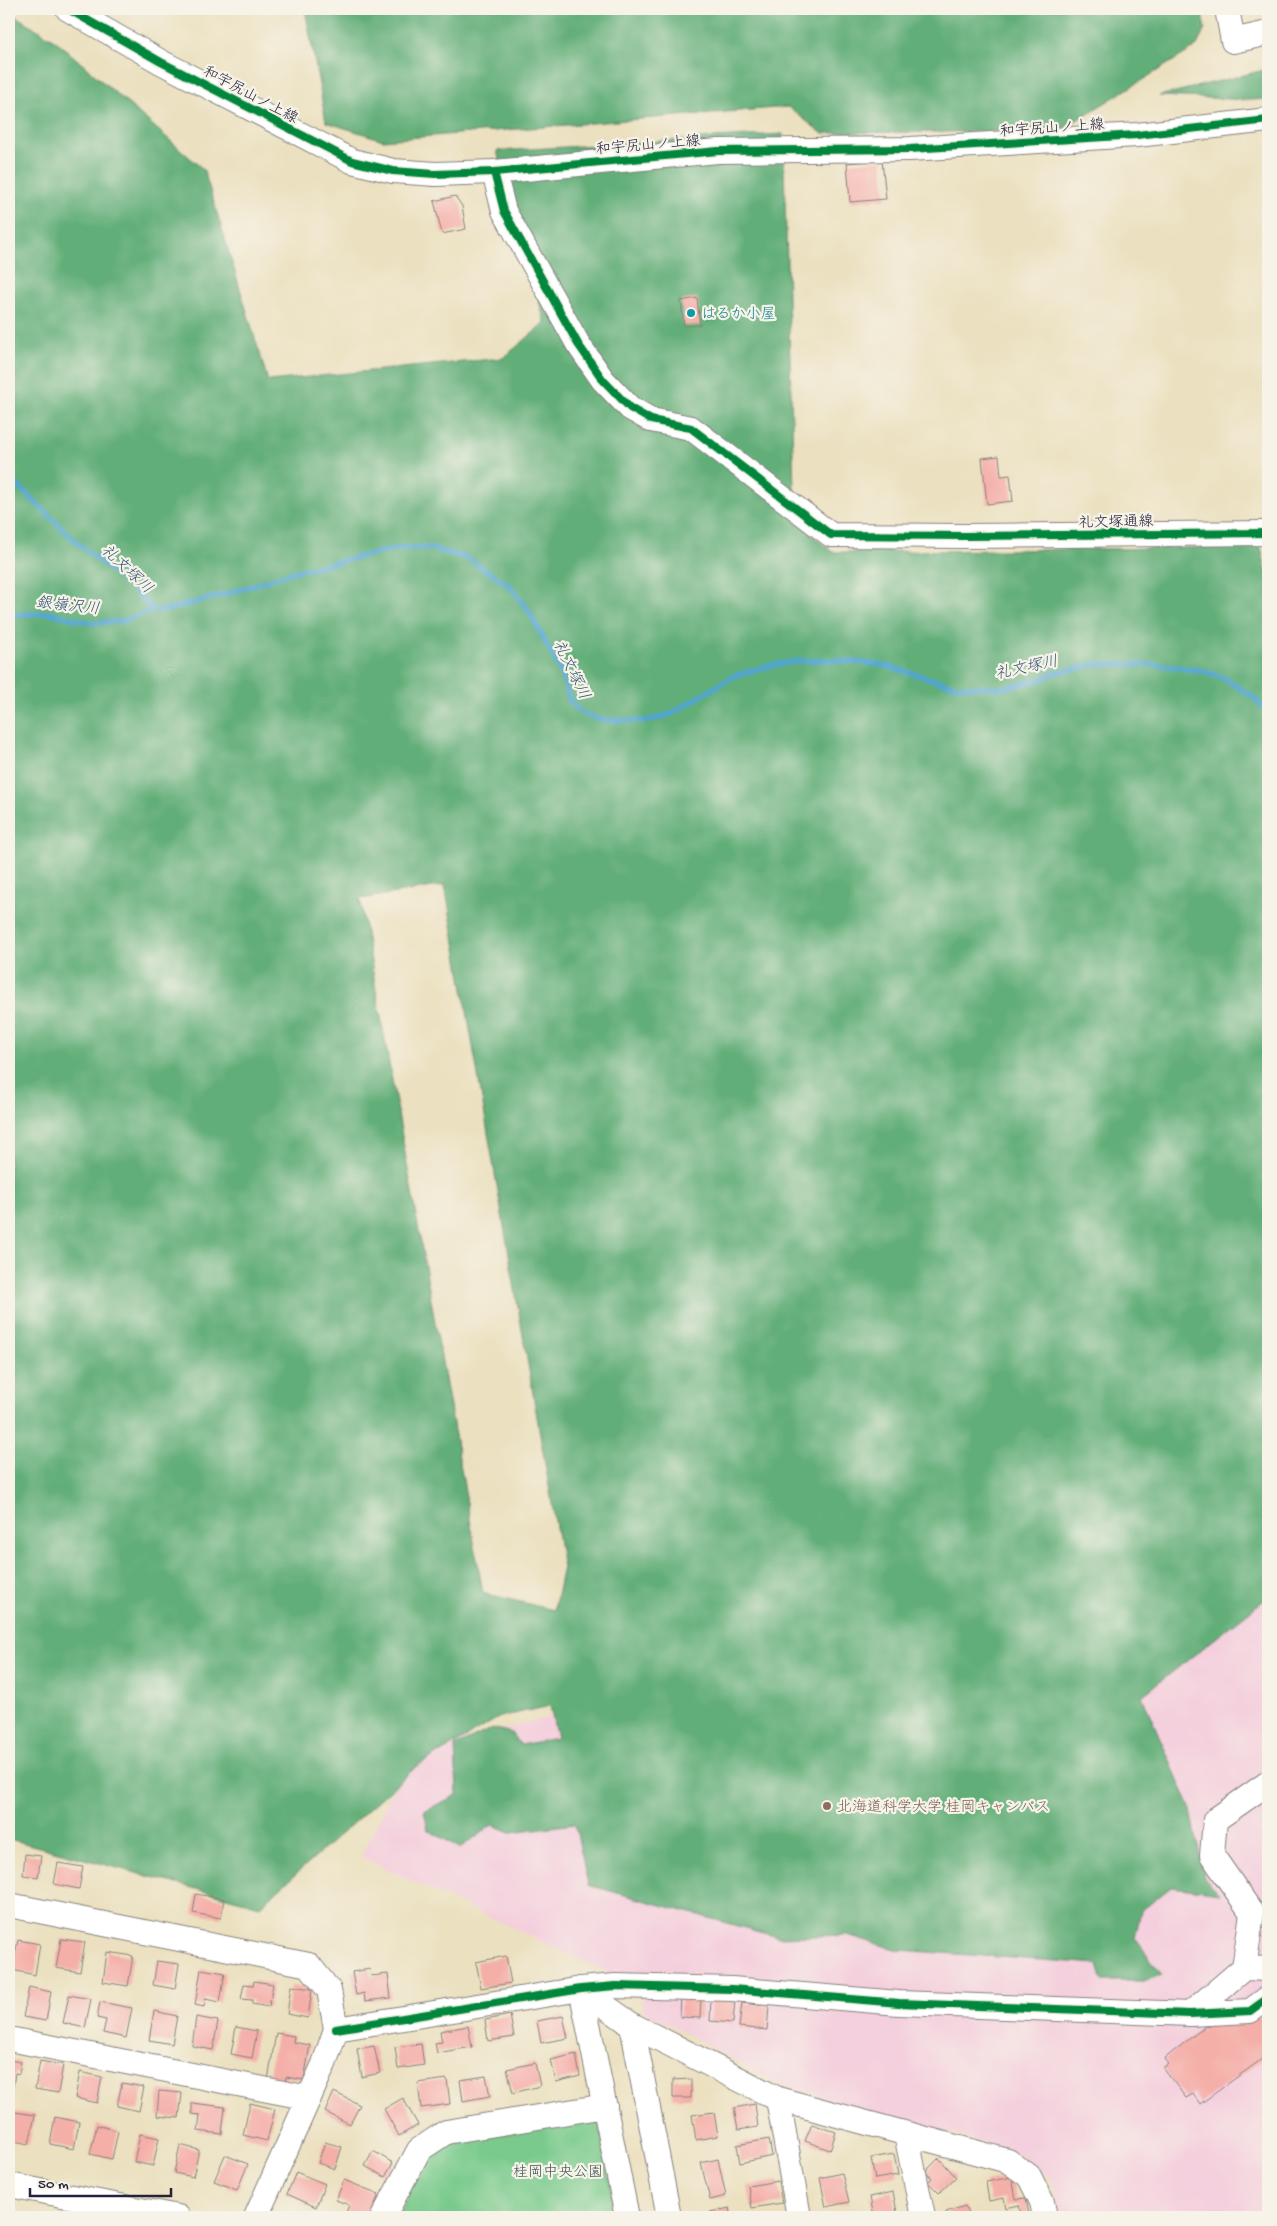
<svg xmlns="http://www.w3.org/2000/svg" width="1277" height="2226" viewBox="0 0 1277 2226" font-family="'Gochi Hand','Klee One',sans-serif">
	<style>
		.built { fill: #f4cfdd }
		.green { fill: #79ca8c; stroke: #4e7664 }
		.forest { fill: #62ae78; stroke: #42685a; fill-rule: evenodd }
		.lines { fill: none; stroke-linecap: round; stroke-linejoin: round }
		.stream { stroke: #51a6cd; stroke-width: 5.5 }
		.building { fill: #f5afa9 }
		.minor-casing { stroke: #86817d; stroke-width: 26 }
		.minor { stroke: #fff; stroke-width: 24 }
		.cycleway-casing { stroke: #f7f3e8; stroke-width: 11 }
		.cycleway { stroke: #00873e; stroke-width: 8 }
		.culture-dot { fill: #0f9aa8; stroke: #f7f3e8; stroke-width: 2 }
		.education-dot { fill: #8d6e63; stroke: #f7f3e8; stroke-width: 2 }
		.labels { text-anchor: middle; stroke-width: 4.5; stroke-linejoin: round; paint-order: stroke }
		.street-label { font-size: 15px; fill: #22223b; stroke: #f7f3e8 }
		.culture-label { font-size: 15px; fill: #0d838f; stroke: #f7f3e8; text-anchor: start }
		.education-label { font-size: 15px; fill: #785e54; stroke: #f7f3e8; text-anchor: start }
		.park-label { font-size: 15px; fill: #3c5453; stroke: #f7f3e8 }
		.water-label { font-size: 16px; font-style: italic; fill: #355775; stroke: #f7f3e8 }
	</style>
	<rect width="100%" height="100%" fill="#f7f3e8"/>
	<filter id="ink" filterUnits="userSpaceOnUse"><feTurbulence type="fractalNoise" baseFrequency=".02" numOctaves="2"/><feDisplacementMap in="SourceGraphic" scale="10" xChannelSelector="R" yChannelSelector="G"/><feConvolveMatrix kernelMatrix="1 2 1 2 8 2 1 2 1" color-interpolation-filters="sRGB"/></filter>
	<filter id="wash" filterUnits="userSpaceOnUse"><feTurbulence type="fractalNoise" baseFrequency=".0096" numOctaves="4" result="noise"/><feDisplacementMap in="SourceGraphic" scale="20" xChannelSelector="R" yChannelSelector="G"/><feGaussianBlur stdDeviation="1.12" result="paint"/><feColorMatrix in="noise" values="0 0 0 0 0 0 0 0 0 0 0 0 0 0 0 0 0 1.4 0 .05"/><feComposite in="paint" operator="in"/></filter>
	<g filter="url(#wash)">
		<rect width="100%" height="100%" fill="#ebe0bf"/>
		<polygon class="built" points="1268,1389 1268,2217 1061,2217 1051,2179 1016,2152 780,2085 643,2010 639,1987 361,1857 411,1754 565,1713"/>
		<path class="green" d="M 588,2117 L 599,2123 L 616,2217 L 398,2217 C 413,2186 418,2161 450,2144 Z"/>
		<g class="forest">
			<polygon points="305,9 1201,9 1205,29 1196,47 1059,131 822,133 788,107 383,140 326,122"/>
			<path d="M 9,12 L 56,41 L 204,170 L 268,381 L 503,358 L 545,323 L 497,151 L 783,134 L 795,520 L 832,552 L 1261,547 L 1268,579 L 1268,1597 L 1142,1696 L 1191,1810 L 1204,1877 L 1219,1893 L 1171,1887 L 1141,1911 L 1135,1938 L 1162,1975 L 1144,1981 L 1103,1981 L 1098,1964 L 898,1950 L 847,1935 L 778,1937 L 588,1885 L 575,1824 L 511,1832 L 492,1825 L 460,1848 L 428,1830 L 424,1811 L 457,1795 L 455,1746 L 493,1728 L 511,1733 L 521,1745 L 557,1738 L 550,1706 L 500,1717 L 417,1766 L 260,1906 L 9,1839 ZM 445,885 L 563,1567 L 554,1610 L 483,1593 L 360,899 Z"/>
			<polygon points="1268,69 1268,99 1252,100 1159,96"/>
		</g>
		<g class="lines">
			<g class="stream">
				<polyline points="9,477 74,540 134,590 153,610"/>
				<polyline points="9,615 50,613 92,623 123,621 153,610 163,611 230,593 293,572 399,548 429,548 467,558 509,585 529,611 561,672 570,701 581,713 603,720 647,721 671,714 734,676 768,666 798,661 833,660 883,665 956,686 1003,688 1042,679 1052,674 1096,664 1159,665 1204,671 1224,678 1253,697 1268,712"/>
			</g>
		</g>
		<g id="blocks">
			<g class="building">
				<polygon points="882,160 886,199 850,202 847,163"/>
				<polygon points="455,196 462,206 466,229 442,234 434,201"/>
				<polygon points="697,298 700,325 684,326 681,301"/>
				<polygon points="999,456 1001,476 1010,475 1013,501 987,504 982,458"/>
				<polygon points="25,1854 41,1856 38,1877 23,1875"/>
				<polygon points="58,1863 83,1867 79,1889 54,1884"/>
				<polygon points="196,1894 224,1899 221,1918 193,1913"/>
				<polygon points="61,1939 85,1942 80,1972 56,1968"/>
				<polygon points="18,1940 40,1944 35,1975 12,1970"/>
				<polygon points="107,1952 133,1956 128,1986 103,1982"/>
				<polygon points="506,1956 511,1983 481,1988 476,1962"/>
				<polygon points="157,1961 179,1964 175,1989 153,1985"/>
				<polygon points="201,1969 225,1973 220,2002 205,1999 204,2007 195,2005"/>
				<polygon points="370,1969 371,1976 388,1974 391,1998 365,2001 364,1993 356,1995 352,1972"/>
				<polygon points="254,1981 273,1984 269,2007 252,2004 252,2000 241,1999 244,1984 253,1985"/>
				<polygon points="291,1986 312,1989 308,2018 287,2014"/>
				<polygon points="29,1987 51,1992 46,2021 23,2017"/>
				<polygon points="69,1995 91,1999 85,2028 63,2023"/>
				<polygon points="681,1996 701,1998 700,2018 680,2017"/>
				<polygon points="711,1999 735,2000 733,2023 710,2021"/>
				<polygon points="100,2002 132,2008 126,2038 103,2033 106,2020 97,2018"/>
				<polygon points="742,2003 769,2006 767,2030 739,2027"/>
				<polygon points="154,2011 177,2016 172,2044 149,2040"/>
				<polygon points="510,2015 514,2037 488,2041 485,2020"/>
				<polygon points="563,2016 568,2038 541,2043 537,2021"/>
				<polygon points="1268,2016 1268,2050 1262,2055 1262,2059 1200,2104 1193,2094 1186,2098 1163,2068 1168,2064 1164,2059 1208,2024 1213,2022 1215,2025 1243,2018"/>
				<polygon points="196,2017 218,2021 213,2050 192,2046"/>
				<polygon points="468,2026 472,2047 437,2053 435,2043 442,2042 440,2031"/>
				<polygon points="236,2027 257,2031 252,2058 231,2054"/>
				<polygon points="276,2033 294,2036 293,2042 310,2045 304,2080 286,2077 285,2083 268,2080"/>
				<polygon points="421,2044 424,2065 398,2069 395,2047"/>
				<polygon points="374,2046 380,2073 362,2077 357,2049"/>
				<polygon points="576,2054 580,2076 556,2082 551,2060"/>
				<polygon points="9,2060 21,2062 19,2074 15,2073 13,2087 9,2087"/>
				<polygon points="40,2061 63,2065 58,2093 35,2089"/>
				<polygon points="535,2063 540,2086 513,2093 507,2069"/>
				<polygon points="80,2072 102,2077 97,2103 75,2098"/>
				<polygon points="486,2076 490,2096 463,2101 460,2080"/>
				<polygon points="447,2079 450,2104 421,2108 418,2083"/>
				<polygon points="691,2079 691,2098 673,2098 673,2080"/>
				<polygon points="122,2083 144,2087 139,2111 117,2106"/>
				<polygon points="159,2091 182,2093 179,2118 157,2116"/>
				<polygon points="334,2092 360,2105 350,2124 325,2112"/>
				<polygon points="403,2098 418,2125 399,2136 384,2109"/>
				<polygon points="192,2103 225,2107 222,2134 198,2131 200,2115 192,2114"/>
				<polygon points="250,2103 275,2109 267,2141 243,2135"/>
				<polygon points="755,2104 758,2127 738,2130 734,2108"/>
				<polygon points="14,2112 35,2115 29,2144 9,2140"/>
				<polygon points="714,2112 718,2136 696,2140 692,2115"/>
				<polygon points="55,2117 79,2122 74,2149 50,2144"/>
				<polygon points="812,2124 836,2132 830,2150 805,2141"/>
				<polygon points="97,2125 118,2131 112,2159 90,2154"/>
				<polygon points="140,2134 159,2138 153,2166 134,2162"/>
				<polygon points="769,2139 772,2156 740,2163 737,2145"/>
				<polygon points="325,2142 342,2147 335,2169 318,2163"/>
				<polygon points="180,2145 199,2150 193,2177 174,2173"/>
				<polygon points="373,2151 393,2163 385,2177 365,2166"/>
				<polygon points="894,2154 898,2175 875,2179 871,2158"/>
				<polygon points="225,2155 248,2164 237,2190 214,2181"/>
				<polygon points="939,2158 956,2177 939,2193 928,2182 932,2178 925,2172"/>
				<polygon points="718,2159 726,2196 710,2200 701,2163"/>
				<polygon points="296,2172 325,2184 316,2207 287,2194"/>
				<polygon points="842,2173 849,2202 826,2207 820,2178"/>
				<polygon points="1012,2177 1016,2199 1026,2198 1029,2214 1021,2215 1019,2205 1006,2208 1004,2198 989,2201 986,2182"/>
				<polygon points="344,2180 379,2194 370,2217 351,2217 345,2215 349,2205 336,2200"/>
				<polygon points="778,2181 782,2203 752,2208 748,2186"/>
				<polygon points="893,2192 898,2217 874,2217 870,2197"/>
				<polygon points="965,2206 969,2217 948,2217 946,2212"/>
				<polygon points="730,2208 732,2217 711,2217 710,2212"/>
			</g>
		</g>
	</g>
	<g filter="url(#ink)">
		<use href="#blocks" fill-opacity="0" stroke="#86817d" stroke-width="1"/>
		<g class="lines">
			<defs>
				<g id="minor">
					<polyline points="68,9 161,62 352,161 393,171 435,174 494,172 718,151 910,149 1137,135 1268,120"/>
					<polyline points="1227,9 1233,41 1268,33"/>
					<polyline points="494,172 504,211 578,344 603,380 630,408 651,420 691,428 831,535 965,536 1268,533"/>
					<polyline points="9,1905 309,1965 329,1990 336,2029 324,2064 256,2217"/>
					<polyline points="1244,1968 1252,1913 1212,1855 1215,1820 1268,1783"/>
					<polyline points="581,1989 632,2025 778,2099 1008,2161 1029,2176 1042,2202 1045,2217"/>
					<polyline points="581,1989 627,2217"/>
					<polyline points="1190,2014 1244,1968 1268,1969"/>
					<polyline points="632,2025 669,2217"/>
					<polyline points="336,2029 581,1989 615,1986 732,1989 899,2003 1190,2014 1250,2011 1268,1998"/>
					<polyline points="9,2039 309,2098"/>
					<polyline points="778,2099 799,2217"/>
					<polyline points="906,2134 923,2217"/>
					<polyline points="9,2185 178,2217"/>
					<polyline points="383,2217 419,2150 446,2132 605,2106"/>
				</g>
			</defs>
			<use href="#minor" class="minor-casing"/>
			<use href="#minor" class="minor"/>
			<defs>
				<g id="cycleway">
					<polyline points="68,9 161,62 352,161 393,171 435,174 494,172 718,151 910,149 1137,135 1268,120"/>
					<polyline points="494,172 504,211 578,344 603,380 630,408 651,420 691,428 831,535 965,536 1268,533"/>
					<polyline points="336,2029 581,1989 615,1986 732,1989 899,2003 1190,2014 1250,2011 1268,1998"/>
				</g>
			</defs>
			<use href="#cycleway" class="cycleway-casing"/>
			<use href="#cycleway" class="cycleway"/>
		</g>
	</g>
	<circle class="culture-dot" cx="691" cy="313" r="5"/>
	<circle class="education-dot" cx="827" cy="1806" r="5"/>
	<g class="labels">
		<g class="street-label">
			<text transform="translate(251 94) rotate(28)" y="5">和宇尻山ノ上線</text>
			<text transform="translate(1052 127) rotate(-4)" y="5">和宇尻山ノ上線</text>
			<text transform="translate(648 144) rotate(-5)" y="5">和宇尻山ノ上線</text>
			<text transform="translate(1116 521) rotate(-1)" y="5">礼文塚通線</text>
		</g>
		<g class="culture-label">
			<text x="701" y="318">はるか小屋</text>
		</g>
		<g class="education-label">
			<text x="837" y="1811">北海道科学大学 桂岡キャンパス</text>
		</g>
		<g class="park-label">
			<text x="558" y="2176">桂岡中央公園</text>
		</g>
		<g class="water-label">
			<text transform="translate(128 568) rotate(43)" y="6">礼文塚川</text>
			<text transform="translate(68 604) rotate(6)" y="6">銀嶺沢川</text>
			<text transform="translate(1026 666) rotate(-12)" y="6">礼文塚川</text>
			<text transform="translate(573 669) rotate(64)" y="6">礼文塚川</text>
		</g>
	</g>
	<rect width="1277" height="2226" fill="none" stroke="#f7f3e8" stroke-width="30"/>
	<path d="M30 2188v8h141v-8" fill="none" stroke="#22223b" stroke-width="2.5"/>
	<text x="38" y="2188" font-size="15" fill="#22223b" stroke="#f7f3e8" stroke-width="4" paint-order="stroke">50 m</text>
</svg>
